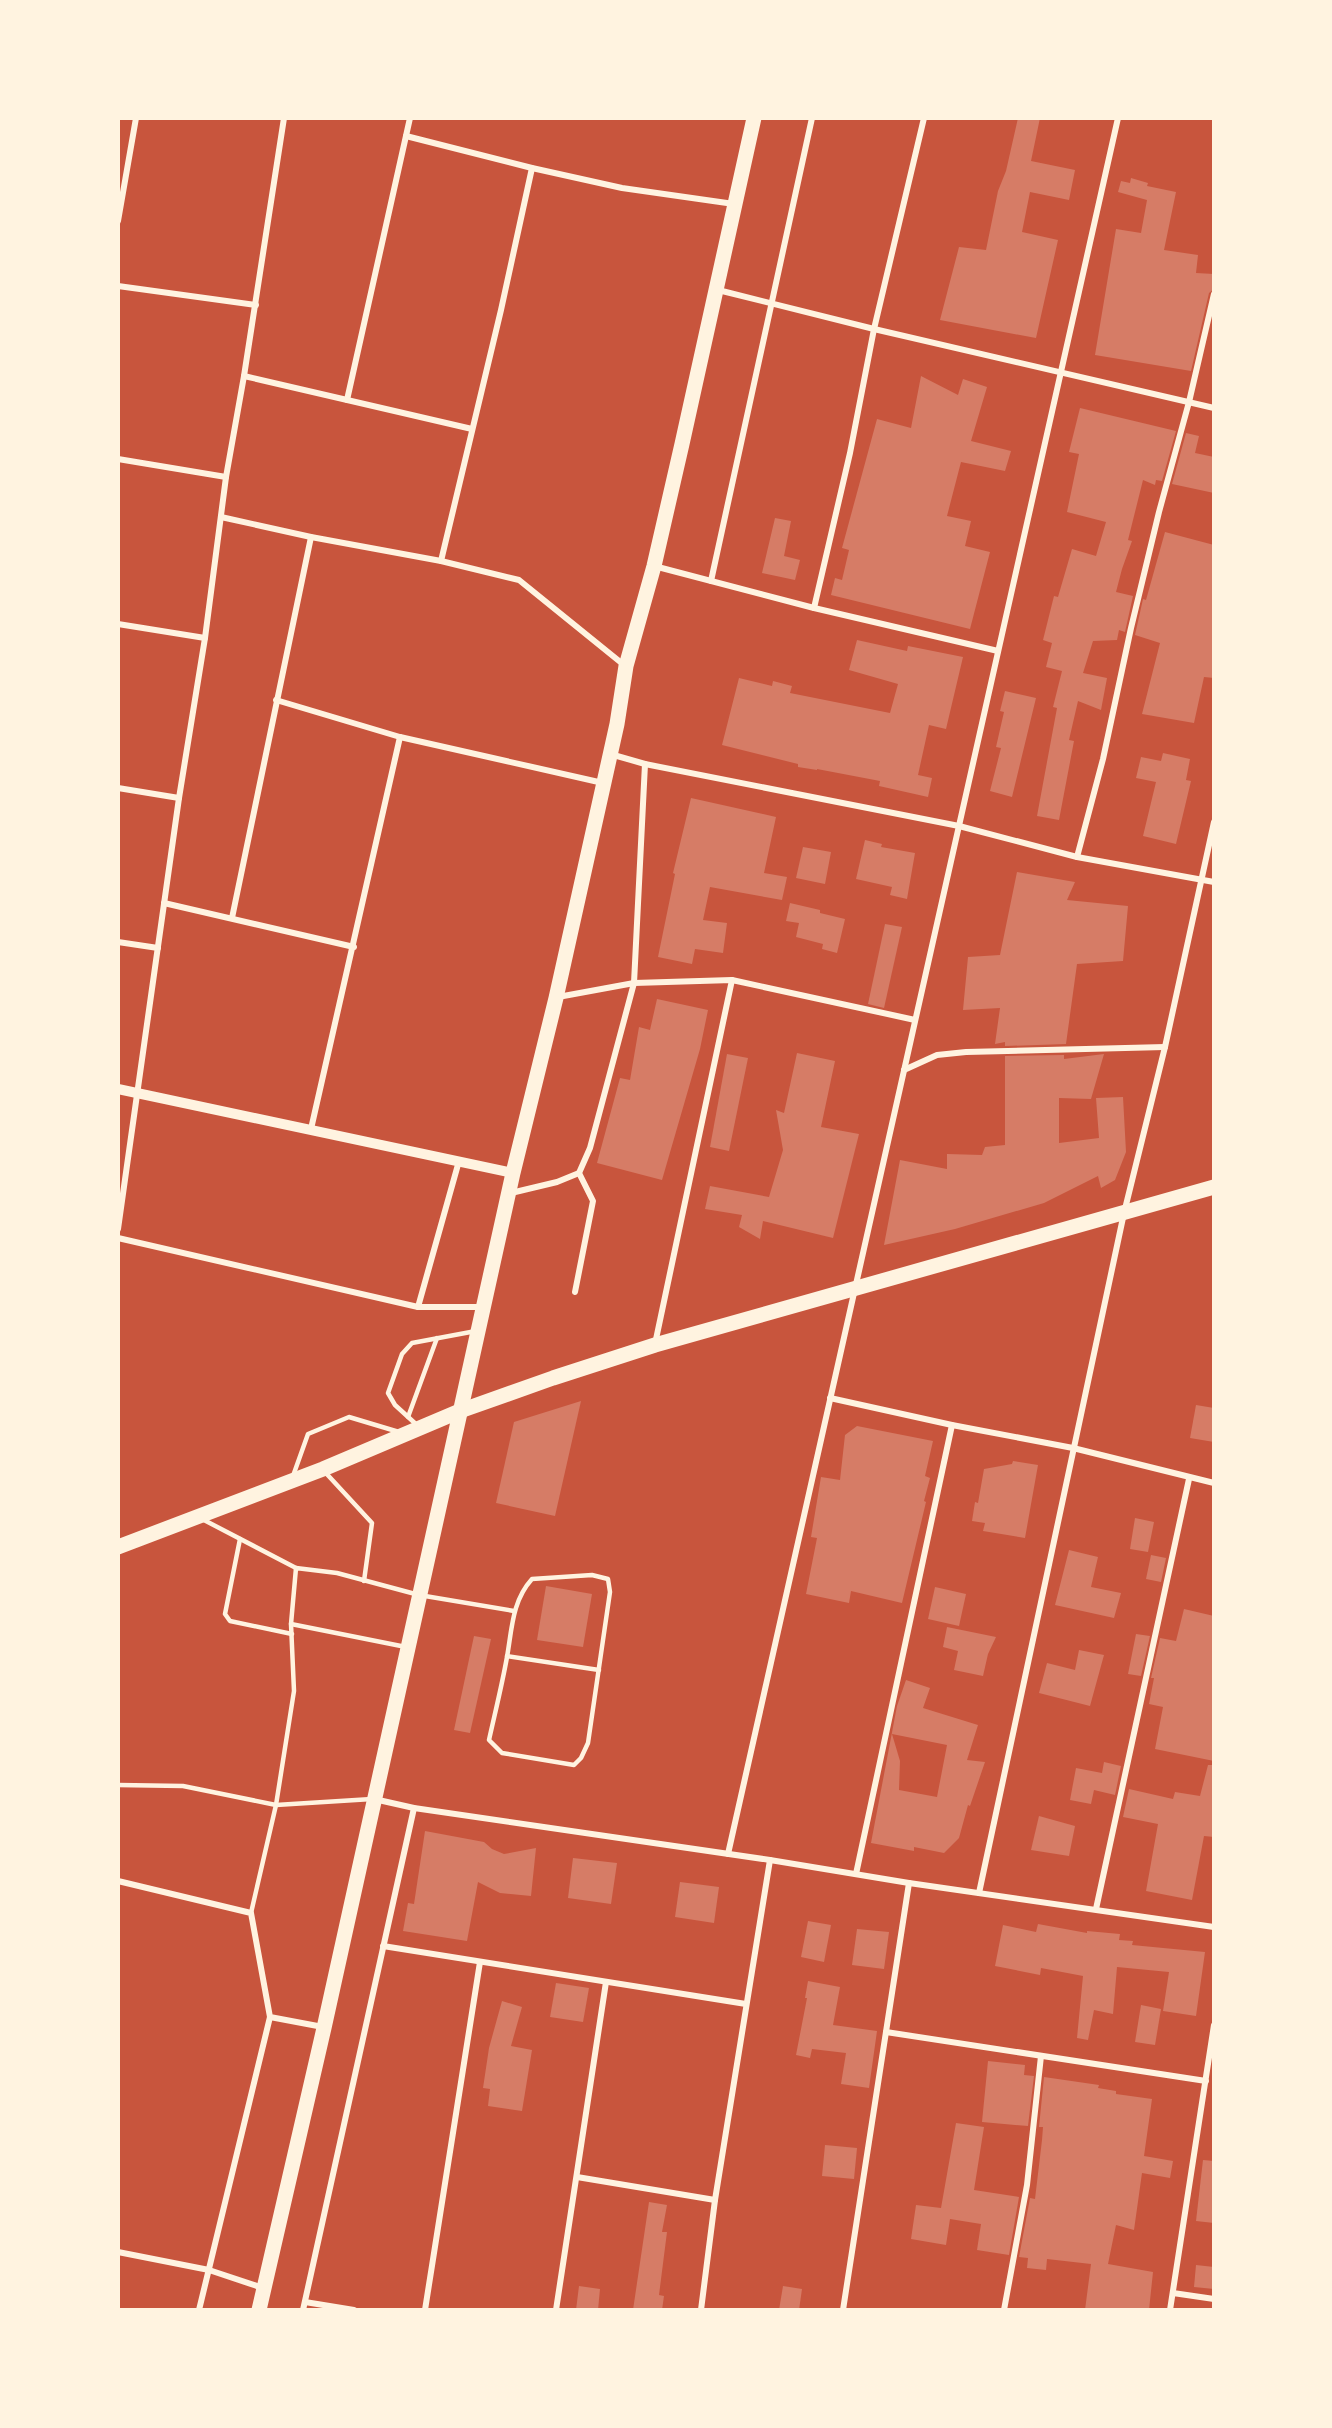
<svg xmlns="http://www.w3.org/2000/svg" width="1332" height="2428" viewBox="0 0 1332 2428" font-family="Quicksand,sans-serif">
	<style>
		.building { fill: #d67c66; fill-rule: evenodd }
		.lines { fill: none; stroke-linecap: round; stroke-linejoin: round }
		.service { stroke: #fff3e0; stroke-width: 4.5 }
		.minor { stroke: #fff3e0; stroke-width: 6 }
		.tertiary { stroke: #fff3e0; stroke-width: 10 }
		.primary { stroke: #fff3e0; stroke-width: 15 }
	</style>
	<rect width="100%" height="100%" fill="#c8553d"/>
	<g class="building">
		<polygon points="1018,118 1040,118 1031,161 1075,170 1069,200 1030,192 1022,232 1058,240 1036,338 940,320 959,247 986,250 998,191 1006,171"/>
		<polygon points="1131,178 1148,183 1147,186 1176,192 1164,250 1198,255 1196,273 1214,274 1214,289 1209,293 1191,371 1095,355 1116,229 1141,233 1147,200 1118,192 1121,181 1130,183"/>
		<polygon points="921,376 958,395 963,379 987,387 971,441 1011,451 1005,471 961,462 947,516 971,521 965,546 990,552 970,629 831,595 835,578 842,580 849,550 842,548 877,419 911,428"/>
		<polygon points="1080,408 1176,431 1162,481 1156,480 1155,485 1143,480 1128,540 1132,541 1122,569 1116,592 1133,596 1125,632 1119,630 1117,640 1093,641 1083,673 1107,678 1101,710 1078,701 1069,740 1074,741 1059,820 1037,816 1057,708 1053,707 1062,671 1046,667 1052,643 1043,640 1054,596 1058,597 1072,549 1096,556 1106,522 1067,512 1079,454 1069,452"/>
		<polygon points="1186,433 1199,436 1195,453 1214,457 1214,493 1172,484"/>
		<polygon points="775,518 791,521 784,556 800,560 795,580 762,573"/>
		<polygon points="1165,532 1214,545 1214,678 1204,677 1194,723 1142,714 1160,643 1135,635 1143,599 1146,600"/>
		<polygon points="857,640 907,651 908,646 963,657 946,729 929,725 918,775 932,778 928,797 879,786 880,781 817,769 817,770 798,767 798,764 722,745 739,678 772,686 773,681 792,686 790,693 890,713 898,684 849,670"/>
		<polygon points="1005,691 1036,698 1012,797 990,791 1001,748 996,747 1004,712 1000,711"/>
		<polygon points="1163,753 1190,759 1186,780 1191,781 1176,844 1143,836 1156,782 1136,778 1141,757 1161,761"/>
		<polygon points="691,798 776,817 764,873 787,877 782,900 710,887 703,920 727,923 723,953 695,949 692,964 658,957 675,874 673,873"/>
		<polygon points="865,840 882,844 881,847 915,853 907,899 890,895 892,887 856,879"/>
		<polygon points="803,847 831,852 825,884 796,878"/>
		<polygon points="1017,872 1075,882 1067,900 1128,906 1123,961 1077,964 1066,1044 1005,1046 1005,1042 995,1044 1000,1008 963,1010 968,957 1000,955"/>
		<polygon points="790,903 820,910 820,913 845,919 837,953 822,949 823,944 796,937 799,923 786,921"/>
		<polygon points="885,924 902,927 884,1008 868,1004"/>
		<polygon points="657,999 708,1010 700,1049 662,1180 597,1163 620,1078 630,1080 639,1027 650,1030"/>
		<polygon points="797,1053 835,1061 821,1127 859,1134 833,1238 763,1221 760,1239 739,1227 742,1215 705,1209 710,1186 769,1197 783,1150 776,1110 784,1113"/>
		<polygon points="727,1054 748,1058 729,1151 710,1147"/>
		<polygon points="1104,1054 1091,1099 1059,1098 1059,1143 1099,1138 1096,1098 1123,1097 1126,1152 1115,1180 1101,1188 1098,1176 1044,1203 955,1229 884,1245 900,1160 947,1169 947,1154 982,1155 985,1147 1005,1145 1005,1056 1064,1055 1064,1059"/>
		<polygon points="581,1401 555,1516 496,1503 514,1422"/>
		<polygon points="1196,1405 1214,1408 1214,1442 1190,1438"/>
		<polygon points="857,1426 933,1441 925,1476 930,1478 924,1501 926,1502 902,1603 851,1591 849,1603 806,1594 817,1538 811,1537 821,1477 840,1480 845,1435"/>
		<polygon points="1013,1461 1038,1465 1025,1538 983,1531 985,1523 972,1521 975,1502 978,1503 984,1469 1012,1464"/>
		<polygon points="1135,1518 1154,1522 1148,1552 1130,1549"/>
		<polygon points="1069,1550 1098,1557 1091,1587 1121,1593 1114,1618 1055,1605"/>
		<polygon points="1151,1555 1166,1558 1161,1582 1146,1579"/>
		<polygon points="546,1586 592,1594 583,1647 537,1640"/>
		<polygon points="935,1587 966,1594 959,1626 928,1619"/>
		<polygon points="1184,1609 1214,1616 1214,1761 1155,1749 1163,1707 1149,1704 1154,1678 1151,1678 1160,1638 1176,1641"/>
		<polygon points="947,1627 996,1637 988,1654 983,1676 954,1670 958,1651 943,1647"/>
		<polygon points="1136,1634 1150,1636 1141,1676 1128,1674"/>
		<polygon points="474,1636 491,1639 470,1733 454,1730"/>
		<polygon points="1079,1650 1104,1655 1090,1706 1039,1693 1047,1663 1075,1670"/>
		<path d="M 906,1680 L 930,1688 L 923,1708 L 978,1725 L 967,1760 L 985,1762 L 970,1806 L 968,1805 L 959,1838 L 944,1853 L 914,1847 L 914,1851 L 871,1843 L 897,1706 ZM 892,1734 L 947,1745 L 937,1797 L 899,1790 L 900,1761 Z"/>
		<polygon points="1104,1762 1121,1766 1115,1795 1094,1790 1091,1804 1070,1800 1076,1768 1102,1773"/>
		<polygon points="1208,1765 1214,1765 1214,1837 1204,1836 1192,1900 1146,1891 1158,1824 1123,1817 1129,1789 1173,1799 1175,1792 1200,1796"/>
		<polygon points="1039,1816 1075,1826 1069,1856 1031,1850"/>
		<polygon points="425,1831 484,1842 492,1849 504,1854 536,1848 531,1896 500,1893 478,1882 467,1941 403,1931 408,1903 414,1904"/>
		<polygon points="573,1858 617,1863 611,1904 568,1898"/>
		<polygon points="680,1882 719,1887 714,1923 675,1917"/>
		<polygon points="808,1921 831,1925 824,1962 801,1957"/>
		<polygon points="1038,1924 1087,1933 1087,1931 1120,1934 1119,1940 1133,1941 1132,1945 1205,1952 1196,2016 1163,2011 1169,1972 1117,1967 1113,2014 1094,2010 1088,2040 1077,2038 1083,1976 1041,1968 1040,1975 995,1966 1003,1925 1036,1932"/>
		<polygon points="857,1929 889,1932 884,1969 852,1965"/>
		<polygon points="808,1981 840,1987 833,2025 877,2031 869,2088 841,2084 846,2053 812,2049 810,2058 796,2055 807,1998 805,1998"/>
		<polygon points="556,1983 589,1988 583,2022 550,2017"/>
		<polygon points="502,2001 522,2007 511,2046 532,2050 522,2111 488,2106 490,2089 483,2088 489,2048"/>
		<polygon points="1141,2005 1161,2009 1155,2045 1135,2042"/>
		<polygon points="988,2061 1025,2065 1024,2075 1034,2076 1028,2126 982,2122"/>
		<polygon points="1044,2077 1099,2085 1098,2088 1116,2091 1116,2094 1152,2099 1144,2156 1173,2161 1170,2178 1142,2173 1134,2230 1116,2225 1108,2264 1153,2272 1149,2310 1085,2310 1091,2264 1047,2259 1046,2270 1027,2268 1028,2258 1019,2257 1030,2198 1035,2199 1042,2140 1043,2127 1039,2127"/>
		<polygon points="956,2123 984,2127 974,2190 1019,2197 1009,2255 977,2250 981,2224 950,2219 946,2245 911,2239 916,2205 941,2208"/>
		<polygon points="825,2145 857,2148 854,2179 822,2176"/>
		<polygon points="1203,2160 1214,2161 1214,2223 1196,2221"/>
		<polygon points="649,2202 667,2205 662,2232 667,2232 659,2295 664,2296 662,2310 633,2310"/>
		<polygon points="1196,2265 1214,2267 1214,2289 1194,2287"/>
		<polygon points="579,2286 600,2289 598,2310 576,2310"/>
		<polygon points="783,2286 802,2289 799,2310 779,2310"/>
	</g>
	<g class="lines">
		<g class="service">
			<polyline points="408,1417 437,1338"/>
			<polyline points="418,1426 395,1405 388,1393 402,1354 412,1343 476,1331"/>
			<polyline points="324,1471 372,1523 364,1581"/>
			<polyline points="293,1476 308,1434 349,1417 399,1432"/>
			<polyline points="202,1519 296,1568"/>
			<polyline points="240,1539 225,1614 230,1621 292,1634"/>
			<path d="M 592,1575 L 608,1579 L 610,1592 L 588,1743 L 581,1758 L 574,1765 L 502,1753 L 489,1740 C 495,1713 502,1685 507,1657 C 512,1629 512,1601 532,1579 Z"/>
			<polyline points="291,1624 406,1647"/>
			<polyline points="507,1656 599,1670"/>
			<polyline points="118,1785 183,1786 276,1805 372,1799"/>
			<polyline points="251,1913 276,1805 294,1691 291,1624 296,1568 337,1573 419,1595 514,1611"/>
		</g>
		<g class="minor">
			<polyline points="406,136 532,168 622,188 734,204"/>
			<polyline points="118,221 136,118"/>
			<polyline points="118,286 256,305"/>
			<polyline points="718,290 874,329 1214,408"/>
			<polyline points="244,376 472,429"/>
			<polyline points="347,400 410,118"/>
			<polyline points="118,459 226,477"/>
			<polyline points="221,517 311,537 441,561 519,580 624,665"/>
			<polyline points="441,561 501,310 532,168"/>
			<polyline points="654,566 814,608 998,651"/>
			<polyline points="711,581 812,118"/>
			<polyline points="814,608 850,453 874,329 924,118"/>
			<polyline points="118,624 205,638"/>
			<polyline points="276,700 400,737 603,783"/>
			<polyline points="610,754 645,764 959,826 1077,857 1214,882"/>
			<polyline points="118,788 179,798"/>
			<polyline points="1077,857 1103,759 1131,628 1159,512 1189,402 1214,294"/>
			<polyline points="164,903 354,947"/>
			<polyline points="232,918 311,537"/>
			<polyline points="118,942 158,948"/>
			<polyline points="558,997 634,983 732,980 915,1020"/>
			<polyline points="904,1070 937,1055 966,1052 1165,1047"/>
			<polyline points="311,1129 400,737"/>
			<polyline points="511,1193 557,1182 579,1173 590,1148 634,983 645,764"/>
			<polyline points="118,1229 179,798 205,638 226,477 244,376 284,118"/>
			<polyline points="118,1238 418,1307 481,1307"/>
			<polyline points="575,1292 593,1201 579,1173"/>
			<polyline points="418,1307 459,1161"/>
			<polyline points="655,1344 732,980"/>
			<polyline points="830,1398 952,1425 1073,1448 1214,1483"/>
			<polyline points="374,1799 414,1808 770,1860 909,1883 1214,1927"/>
			<polyline points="728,1854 1118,118"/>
			<polyline points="856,1874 952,1425"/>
			<polyline points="118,1881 251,1913 270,2017 323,2027"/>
			<polyline points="979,1893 1124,1213 1165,1047 1214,822"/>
			<polyline points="1096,1909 1189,1479"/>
			<polyline points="383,1946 746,2004"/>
			<polyline points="886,2032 1206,2081"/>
			<polyline points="577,2177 715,2200"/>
			<polyline points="118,2252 209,2270 263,2288"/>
			<polyline points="1173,2293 1214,2299"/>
			<polyline points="305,2302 354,2310"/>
			<polyline points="199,2310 270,2017"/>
			<polyline points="303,2310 414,1808"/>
			<polyline points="425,2310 480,1962"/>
			<polyline points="556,2310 606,1982"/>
			<polyline points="701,2310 715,2200 770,1860"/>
			<polyline points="843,2310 909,1883"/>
			<polyline points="1004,2310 1027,2185 1041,2056"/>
			<polyline points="1170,2310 1214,2025"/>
		</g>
		<polyline class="tertiary" points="118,1089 513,1173"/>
		<g class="primary">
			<polyline points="118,1547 323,1469 460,1411 553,1378 655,1345 1214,1187"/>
			<polyline points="259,2310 324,2028 513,1173 556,998 617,724 626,666 654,566 682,444 754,118"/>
		</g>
	</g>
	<rect width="1332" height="2428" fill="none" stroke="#fff3e0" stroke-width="240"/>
</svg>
